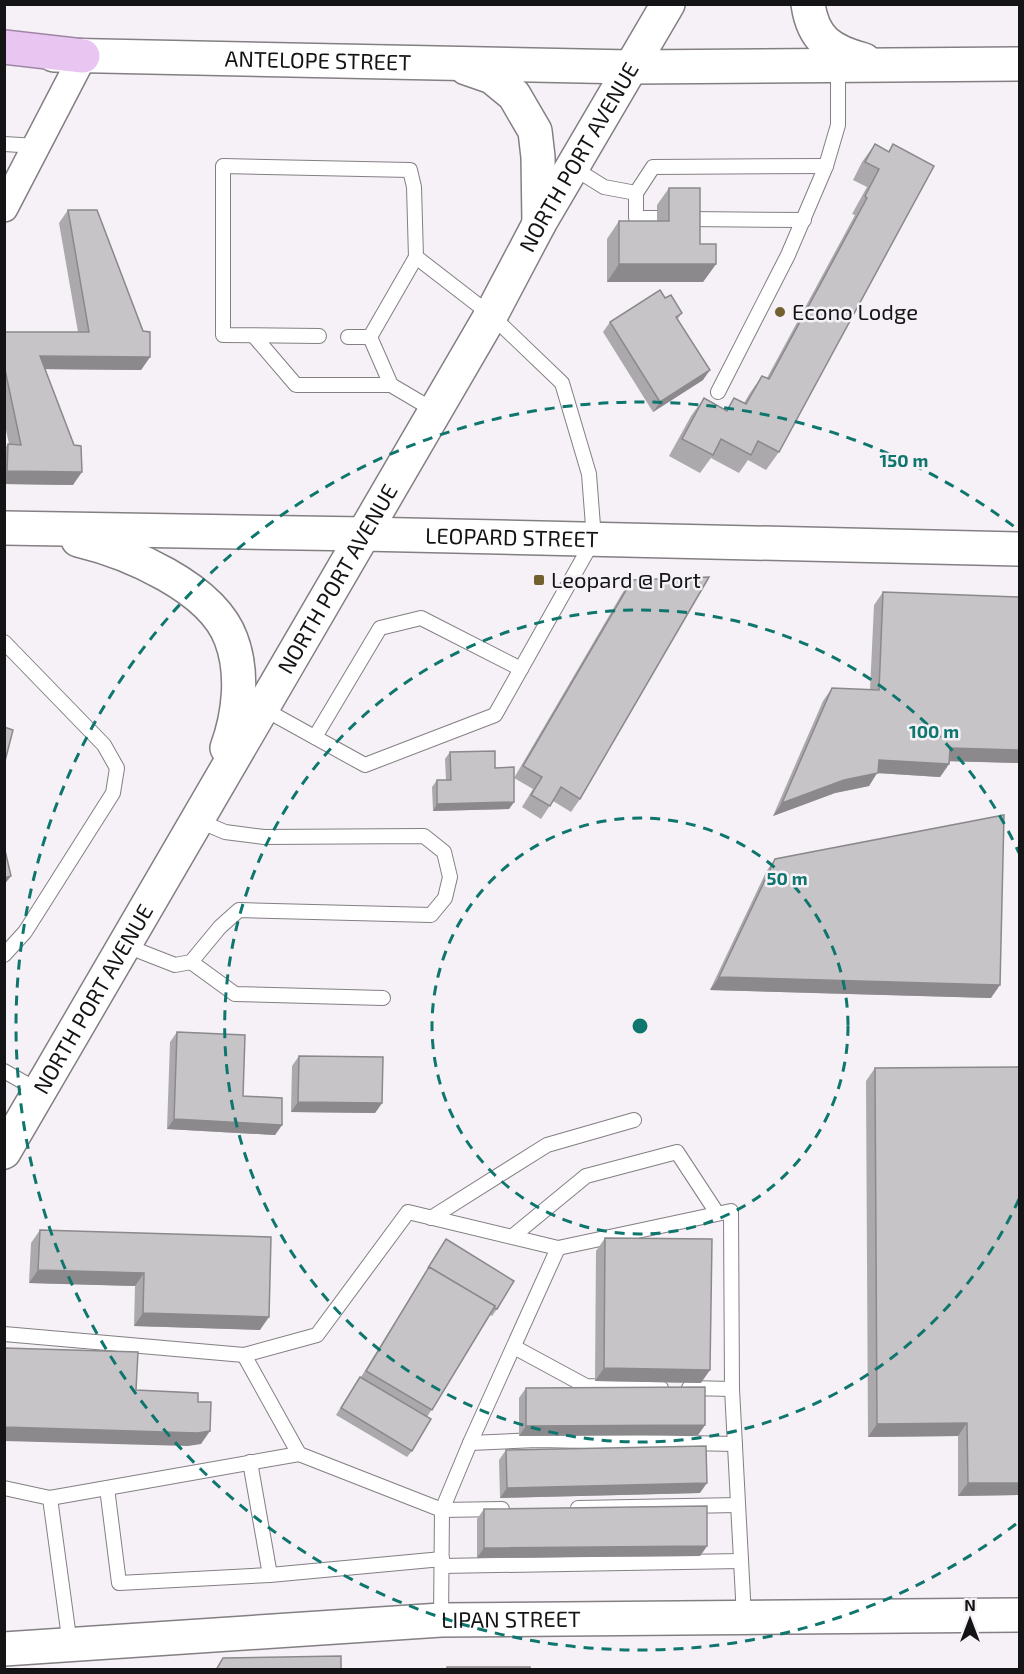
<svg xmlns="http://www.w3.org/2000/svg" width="1024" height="1674" viewBox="0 0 1024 1674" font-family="'Exo 2',sans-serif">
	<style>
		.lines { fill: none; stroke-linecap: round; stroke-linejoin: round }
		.lane-casing { stroke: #837f83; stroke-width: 16 }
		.street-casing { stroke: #837f83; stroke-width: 30 }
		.secondary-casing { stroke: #837f83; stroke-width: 36 }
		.highway-casing { stroke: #9e87a5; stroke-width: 36 }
		.lane { stroke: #fff; stroke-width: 14 }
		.street { stroke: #fff; stroke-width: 27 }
		.secondary { stroke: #fff; stroke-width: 33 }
		.highway { stroke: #e9c5f2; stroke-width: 33 }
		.wall { fill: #aba9ac }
		.shaded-wall { fill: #8b898c }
		.building { fill: #c7c4c8; stroke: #8b898c; stroke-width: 1.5 }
		.ring { fill: none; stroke: #0f766e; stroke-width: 3; stroke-dasharray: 10 8 }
		.poi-dot { fill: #73602f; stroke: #f5f1f6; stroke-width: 2 }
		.labels { text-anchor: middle; stroke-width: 5; stroke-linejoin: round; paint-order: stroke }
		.street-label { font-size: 22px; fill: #141315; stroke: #f5f1f6 }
		.poi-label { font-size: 22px; fill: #141315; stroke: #f5f1f6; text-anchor: start }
		.centre { fill: #0f766e; stroke: #f5f1f6; stroke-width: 3 }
		.ring-label { font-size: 18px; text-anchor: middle; font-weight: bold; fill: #0f766e; stroke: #f5f1f6; stroke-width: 5; stroke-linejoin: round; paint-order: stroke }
	</style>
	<rect width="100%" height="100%" fill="#f5f1f6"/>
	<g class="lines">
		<defs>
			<g id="lane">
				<polyline points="4,144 37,146"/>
				<polyline points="572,167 604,187 636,193 653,167 826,166"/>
				<polyline points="636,193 636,218 657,218"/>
				<polyline points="688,219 804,220"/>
				<polyline points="254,336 296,385 391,385"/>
				<polyline points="348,337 370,337 391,385 435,411"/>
				<polyline points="370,337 416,257"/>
				<polyline points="718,392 788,255 826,166 838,125 838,64"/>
				<polyline points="4,642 104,745 117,768 113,793 25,932 4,955"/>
				<polyline points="262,708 365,765 495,715 594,539 589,474 562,383 491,315 416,257 414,187 410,170 223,166 223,335 319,336"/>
				<polyline points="315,737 380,628 421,618 521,669"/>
				<polyline points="124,945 175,965 191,962 220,927 239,910 431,915 445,898 450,877 444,852 424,836 264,837 225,832 197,820"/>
				<polyline points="191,962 235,994 383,998"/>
				<polyline points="4,1071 39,1091"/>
				<polyline points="431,1218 547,1145 634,1120"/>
				<polyline points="513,1236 586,1176 677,1152 717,1213"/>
				<polyline points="4,1334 244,1355 317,1335 408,1212 558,1248 731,1211 732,1389 744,1617"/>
				<polyline points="514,1347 586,1386 661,1388"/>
				<polyline points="689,1388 732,1389"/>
				<polyline points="470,1443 537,1440 735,1444"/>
				<polyline points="299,1454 442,1510 502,1509"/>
				<polyline points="250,1462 270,1575"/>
				<polyline points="4,1488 50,1498 70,1645"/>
				<polyline points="107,1488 119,1583 270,1575 442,1559"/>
				<polyline points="50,1498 299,1454 244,1355"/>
				<polyline points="578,1508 738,1505"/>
				<polyline points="442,1566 741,1561"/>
				<polyline points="441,1620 442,1510 470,1443 558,1248"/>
			</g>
			<polyline id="street" points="4,208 83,56"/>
			<g id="secondary">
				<path d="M 808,4 C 813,40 831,51 864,60"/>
				<path id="s1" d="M 54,55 L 631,67 L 1020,64"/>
				<polyline points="466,68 492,77 514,95 535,131 538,157 539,224"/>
				<path id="s2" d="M 4,528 L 363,534 L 1020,549"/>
				<path d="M 78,540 C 128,552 212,587 231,639 C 244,673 239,715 227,748"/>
				<path id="s3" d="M 4,1152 L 491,315 L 539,224 L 668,4"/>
				<path id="s4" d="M 4,1649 L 441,1620 L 1020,1615"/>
			</g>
			<polyline id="highway" points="4,47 83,56"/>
		</defs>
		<use href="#lane" class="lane-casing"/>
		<use href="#street" class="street-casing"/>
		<use href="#secondary" class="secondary-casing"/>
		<use href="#highway" class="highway-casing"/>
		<use href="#lane" class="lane"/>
		<use href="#street" class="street"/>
		<use href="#secondary" class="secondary"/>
		<use href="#highway" class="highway"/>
	</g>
	<g class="wall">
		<polygon points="875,144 888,152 893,144 779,452 766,470 748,460 739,473 711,458 700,473 669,456 691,416 704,398 726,410 734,398 744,403 750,393 762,376 767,378 855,215 852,214 867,187 853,180 862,162"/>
		<polygon points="669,188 700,244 716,264 703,282 607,282 607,239 619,221 657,221 657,205"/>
		<polygon points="68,210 150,357 141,370 45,369 73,485 4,484 4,449 8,444 9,444 4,421 4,332 78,332 59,223"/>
		<polygon points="665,298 682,313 677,320 703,380 653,412 603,332 610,322"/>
		<polygon points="632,580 580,799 571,812 553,801 541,819 522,807 533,789 514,778 623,592"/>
		<polygon points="883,592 1020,597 1020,763 950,761 949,764 940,777 877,773 869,786 835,793 773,816 823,701 832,688 870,690 874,605"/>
		<polygon points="450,752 495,768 514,802 509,809 433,811 432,787 437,780 446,780 445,759"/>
		<polygon points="775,859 991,998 710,990 766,872"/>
		<polygon points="177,1032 243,1096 282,1125 275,1135 167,1129 170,1042"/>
		<polygon points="299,1056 382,1103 375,1113 291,1112 292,1066"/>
		<polygon points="1020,1067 1020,1495 958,1496 958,1436 868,1437 866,1081 875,1068"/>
		<polygon points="40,1230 271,1237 260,1330 134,1326 135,1286 29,1283 31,1243"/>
		<polygon points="605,1238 701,1383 595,1381 596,1251"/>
		<polygon points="446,1239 497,1309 492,1316 490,1315 427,1417 412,1451 407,1457 336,1415 355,1384 360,1377 361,1377"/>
		<polygon points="526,1388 705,1425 698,1435 519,1436 519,1398"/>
		<polygon points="506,1450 700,1493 500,1498 499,1460"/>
		<polygon points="484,1509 707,1546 700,1556 477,1558 477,1519"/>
	</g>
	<g class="shaded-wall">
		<polygon points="619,264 716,264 703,282 607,282"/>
		<polygon points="40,356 150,357 141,370 31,369"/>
		<polygon points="710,370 703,380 653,412 660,402"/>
		<polygon points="7,471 82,472 73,485 4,484 4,475"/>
		<polygon points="950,748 1020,750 1020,763 941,761"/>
		<polygon points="879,760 949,764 940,777 877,773 869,786 835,793 773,816 782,803"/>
		<polygon points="514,802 509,809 433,811 437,804"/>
		<polygon points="11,876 4,885 4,878"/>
		<polygon points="719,977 1000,985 991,998 710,990"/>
		<polygon points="298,1102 382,1103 375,1113 291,1112"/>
		<polygon points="174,1119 282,1125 275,1135 167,1129"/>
		<polygon points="38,1270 144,1273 135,1286 29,1283"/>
		<polygon points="143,1313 269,1317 260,1330 134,1326"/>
		<polygon points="604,1368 710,1370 701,1383 595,1381"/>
		<polygon points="967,1423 958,1436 868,1437 877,1424"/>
		<polygon points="705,1425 698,1435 519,1436 526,1426"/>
		<polygon points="4,1427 210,1431 201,1444 188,1446 4,1441"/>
		<polygon points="707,1483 700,1493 500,1498 507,1488"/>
		<polygon points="968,1483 1020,1483 1020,1495 958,1496"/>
		<polygon points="707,1546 700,1556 477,1558 484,1548"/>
	</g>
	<g class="building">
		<polygon points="875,144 889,152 893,144 934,166 779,452 758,441 751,455 721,439 713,455 682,439 704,398 727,411 734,398 746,404 762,376 769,379 867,198 865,196 879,169 865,162"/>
		<polygon points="669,188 700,188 700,244 716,244 716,264 619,264 619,221 669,221"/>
		<polygon points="68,210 97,210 143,331 150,332 150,357 40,356 74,445 81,446 82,472 7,471 8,444 21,445 4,365 4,332 89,332"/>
		<polygon points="660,290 665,298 671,295 682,313 676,317 710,370 660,402 610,322"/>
		<polygon points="709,577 580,799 561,787 550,806 531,795 542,777 523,766 632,580"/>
		<polygon points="883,592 1020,597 1020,750 950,748 949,764 879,760 878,773 844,780 782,803 832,688 879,690"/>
		<polygon points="4,727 13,730 4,765"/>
		<polygon points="495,751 495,768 514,767 514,802 437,804 437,780 451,780 450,752"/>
		<polygon points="1004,815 1000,985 719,977 775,859"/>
		<polygon points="4,846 11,876 4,878"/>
		<polygon points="177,1032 245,1035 243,1096 282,1098 282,1125 174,1119"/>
		<polygon points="299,1056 383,1057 382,1103 298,1102"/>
		<polygon points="1020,1067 1020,1483 968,1483 967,1423 877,1424 875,1068"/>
		<polygon points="40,1230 271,1237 269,1317 143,1313 144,1273 38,1270"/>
		<polygon points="605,1238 712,1239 710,1370 604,1368"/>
		<polygon points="446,1239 514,1281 497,1309 494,1308 495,1306 429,1267 428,1268"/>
		<polygon points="429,1267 495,1306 432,1410 366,1371"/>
		<polygon points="4,1348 138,1352 136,1390 198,1393 198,1402 211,1402 210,1431 197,1433 4,1427"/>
		<polygon points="360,1377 431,1419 412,1451 341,1408"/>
		<polygon points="705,1387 705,1425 526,1426 526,1388"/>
		<polygon points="706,1446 707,1483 507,1488 506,1450"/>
		<polygon points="707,1506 707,1546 484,1548 484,1509"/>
		<polygon points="341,1656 341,1670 216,1670 223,1658"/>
		<rect x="447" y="1667" width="83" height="3"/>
	</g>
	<g class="ring">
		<circle cx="640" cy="1026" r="208"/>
		<path d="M1019 1199A416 416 0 1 1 1019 853"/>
		<path d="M1016 1524A624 624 0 1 1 1016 528"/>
	</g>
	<g class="poi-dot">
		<circle cx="780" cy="312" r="6"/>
		<rect x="533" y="574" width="12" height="12" rx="3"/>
	</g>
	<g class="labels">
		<g class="street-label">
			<text dy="8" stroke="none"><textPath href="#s1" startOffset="264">ANTELOPE STREET</textPath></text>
			<text dy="8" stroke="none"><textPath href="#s3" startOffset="1149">NORTH PORT AVENUE</textPath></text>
			<text dy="8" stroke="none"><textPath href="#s2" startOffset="508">LEOPARD STREET</textPath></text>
			<text dy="8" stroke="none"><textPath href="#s3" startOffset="663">NORTH PORT AVENUE</textPath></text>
			<text dy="8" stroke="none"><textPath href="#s3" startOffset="177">NORTH PORT AVENUE</textPath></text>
			<text dy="8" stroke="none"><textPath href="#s4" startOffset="508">LIPAN STREET</textPath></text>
		</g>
		<g class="poi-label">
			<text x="792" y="320">Econo Lodge</text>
			<text x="551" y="588">Leopard @ Port</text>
		</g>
	</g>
	<circle cx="640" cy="1026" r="9" class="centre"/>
	<g class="ring-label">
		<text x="904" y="467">150 m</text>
		<text x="934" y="738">100 m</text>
		<text x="787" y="885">50 m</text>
	</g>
	<rect width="1024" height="1674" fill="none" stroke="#141315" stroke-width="12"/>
	<g transform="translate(970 1620)" stroke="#f5f1f6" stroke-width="4.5" paint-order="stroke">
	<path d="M0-4.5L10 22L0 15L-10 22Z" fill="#141315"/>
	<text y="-9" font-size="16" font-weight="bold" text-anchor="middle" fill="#141315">N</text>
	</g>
</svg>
